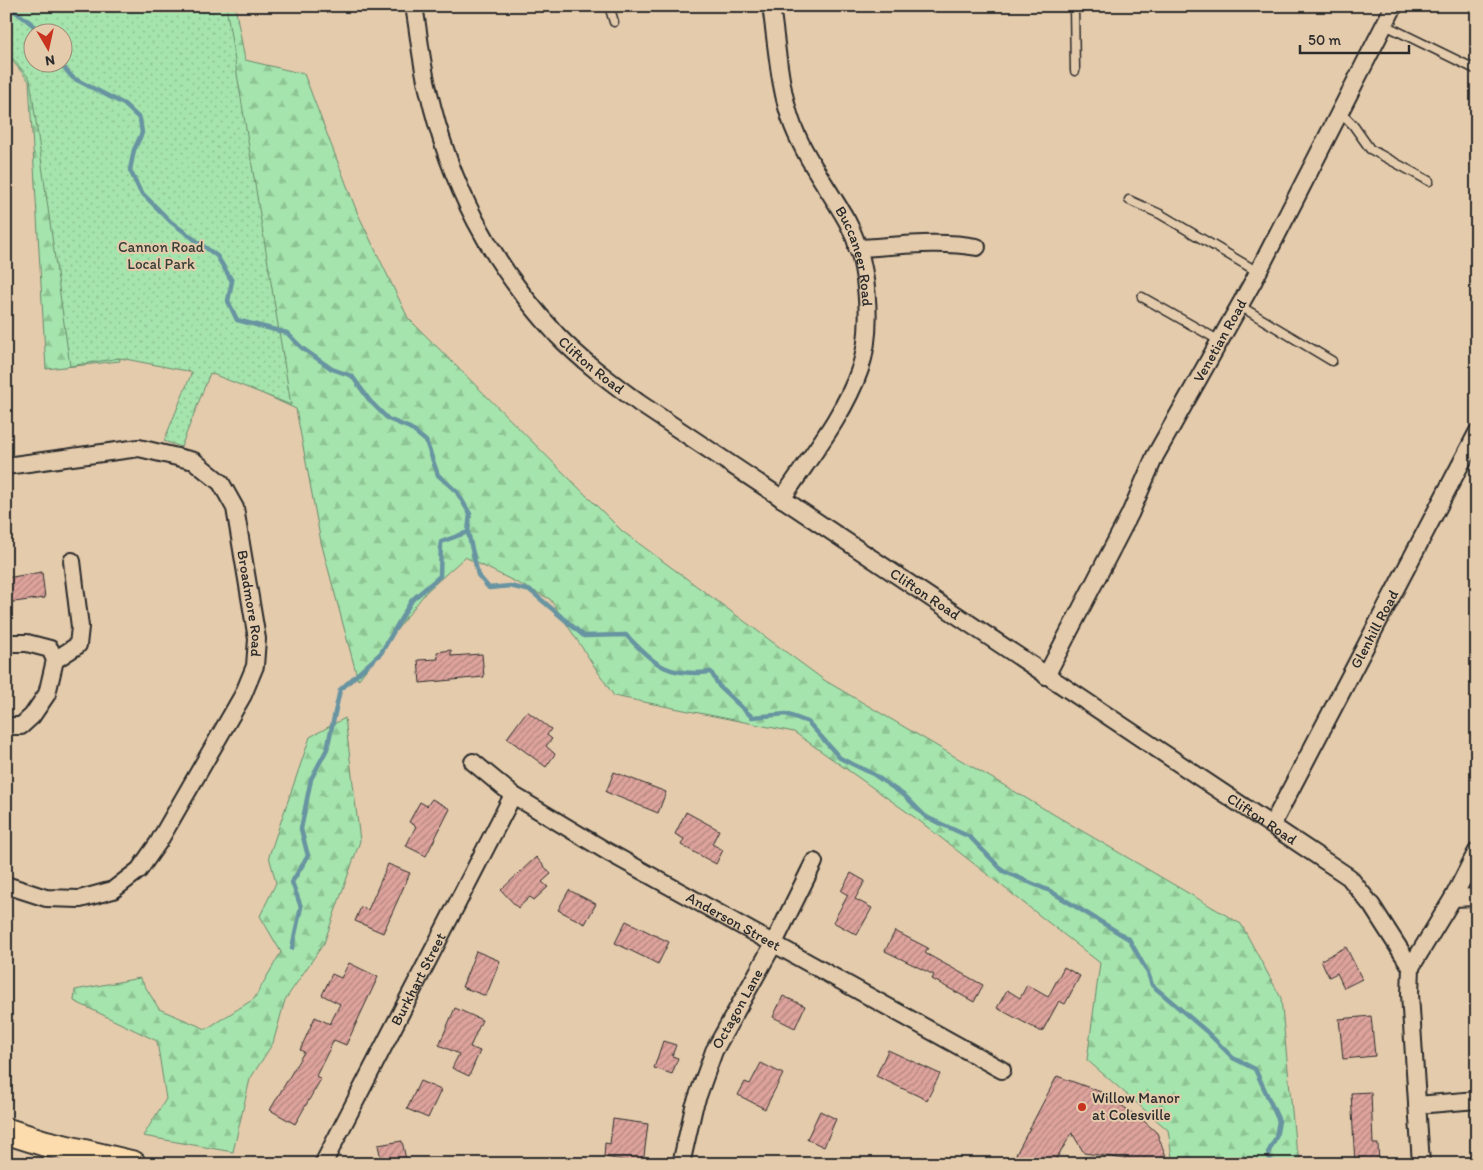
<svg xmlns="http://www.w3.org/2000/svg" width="1483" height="1170" viewBox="0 0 1483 1170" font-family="Itim,sans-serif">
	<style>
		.forest { fill: url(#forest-firs); stroke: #68886c; fill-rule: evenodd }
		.park { fill: url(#park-dots); stroke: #68886c; fill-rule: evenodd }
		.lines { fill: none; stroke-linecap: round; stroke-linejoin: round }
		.stream { stroke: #6794a1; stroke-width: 4.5 }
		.building { fill: url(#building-hatch); stroke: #2b2b2b }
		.service-casing { stroke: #2b2b2b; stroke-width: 11 }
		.minor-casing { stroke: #2b2b2b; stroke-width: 20 }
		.primary-casing { stroke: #2b2b2b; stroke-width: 29 }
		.service { stroke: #e4cbac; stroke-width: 8 }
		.minor { stroke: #e4cbac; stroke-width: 16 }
		.primary { stroke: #fcdcac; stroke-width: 25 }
		.poi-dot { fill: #c8321e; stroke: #e4cbac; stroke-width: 2 }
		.labels { text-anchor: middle; stroke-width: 4; stroke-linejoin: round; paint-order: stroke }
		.park-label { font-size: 15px; fill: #373e38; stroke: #e4cbac }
		.street-label { font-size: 15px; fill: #2b2b2b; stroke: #e4cbac }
		.poi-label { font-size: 15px; fill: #2b2b2b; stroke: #e4cbac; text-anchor: start }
	</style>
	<defs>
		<pattern id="forest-firs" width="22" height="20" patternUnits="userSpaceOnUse" patternTransform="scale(1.25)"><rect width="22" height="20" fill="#a5e4ac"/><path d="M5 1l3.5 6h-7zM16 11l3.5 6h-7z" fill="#8ec494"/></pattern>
		<pattern id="park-dots" width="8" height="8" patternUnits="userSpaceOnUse" patternTransform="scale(1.25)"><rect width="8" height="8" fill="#a5e4ac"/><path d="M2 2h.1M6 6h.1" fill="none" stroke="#8ec494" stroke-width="1.8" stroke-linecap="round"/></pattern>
		<pattern id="building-hatch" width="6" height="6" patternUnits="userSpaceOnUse" patternTransform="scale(1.25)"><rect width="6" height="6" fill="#dda39c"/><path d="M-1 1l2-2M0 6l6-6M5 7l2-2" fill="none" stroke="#b3857f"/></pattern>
	</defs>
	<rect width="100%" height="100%" fill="#e4cbac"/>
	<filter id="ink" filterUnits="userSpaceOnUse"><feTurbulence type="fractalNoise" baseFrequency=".02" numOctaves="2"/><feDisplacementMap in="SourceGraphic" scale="10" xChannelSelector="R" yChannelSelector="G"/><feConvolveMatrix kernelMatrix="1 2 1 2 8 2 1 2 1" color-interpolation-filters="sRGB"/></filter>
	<g filter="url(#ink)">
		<g class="forest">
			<path d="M 6,6 L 235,6 L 245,60 L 304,74 L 357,212 L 408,318 L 622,531 L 824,680 L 1241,924 L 1281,998 L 1295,1142 L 1302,1164 L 1173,1164 L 1168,1130 L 1087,1060 L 1100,963 L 917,819 L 794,732 L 614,696 L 550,599 L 465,557 L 426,592 L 358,680 L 321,542 L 296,409 L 225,376 L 113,285 L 120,361 L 46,369 L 29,81 L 6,53 ZM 32,32 L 62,32 L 62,62 L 32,62 Z"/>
			<polygon points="345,718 360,841 324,943 285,1000 273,1043 250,1079 233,1152 143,1136 166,1099 157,1041 74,1001 75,990 140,978 159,1009 206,1029 254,999 281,952 260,916 276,883 269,856 310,737"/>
		</g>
		<path class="park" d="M 6,6 L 226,6 L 291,405 L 210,373 L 181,447 L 164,441 L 192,372 L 120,358 L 70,366 L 30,79 L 6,51 ZM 32,32 L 62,32 L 62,62 L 32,62 Z"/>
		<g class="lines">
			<g class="stream">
				<path d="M 9,6 C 18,16 32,20 38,32"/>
				<path d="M 59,62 L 73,78 L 124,104 L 140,119 L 142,133 L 134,150 L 130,170 L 140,191 L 171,222 L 217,256 L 232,281 L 228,301 L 237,320 L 287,333 L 302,348 L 332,369 L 352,376 L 370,401 L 388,419 L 410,428 L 426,441 L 438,475 L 457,492 L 470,514 L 468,532 L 478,575 L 489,588 L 510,586 L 531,591 L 584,636 L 626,635 C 656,665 666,677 711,672 L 719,686 L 752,717 L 786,714 L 808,722 L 840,758 L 873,774 L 905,796 L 926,817 L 970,837 L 1003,871 L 1050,891 L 1129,939 L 1148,973 L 1152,985 L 1206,1031 L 1233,1058 L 1255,1069 L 1279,1121 L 1276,1137 L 1268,1153 L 1272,1164"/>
				<polyline points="292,948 301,907 292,882 308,856 301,829 311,779 327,749 340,690 381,653 412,600 440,576 441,542 468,532"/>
			</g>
		</g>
		<g class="building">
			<polygon points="42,572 45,598 6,603 6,578"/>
			<polygon points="451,650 451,656 482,654 484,677 420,683 418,660 438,659 437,652"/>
			<polygon points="527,711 551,729 547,735 552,739 546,746 555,754 546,767 507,738"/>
			<polygon points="614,772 666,792 658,813 606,792"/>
			<polygon points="432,799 450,809 426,856 406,846 416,826 409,822 420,802 427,806"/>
			<polygon points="686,812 719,830 712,844 723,850 716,864 681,845 684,839 675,834"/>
			<polygon points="536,857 551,874 542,882 548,887 534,900 530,897 518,908 501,890"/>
			<polygon points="388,864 410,873 383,933 355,921 361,907 368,910"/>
			<polygon points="851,873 865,881 855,899 872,908 857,935 833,922 848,895 841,891"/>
			<polygon points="569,890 596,904 585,924 558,910"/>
			<polygon points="626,921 669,942 658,964 615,943"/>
			<polygon points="895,931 928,948 925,953 983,985 974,1002 932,979 934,975 885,951"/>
			<polygon points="1346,947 1362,979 1344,988 1337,973 1329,977 1321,960"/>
			<polygon points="476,951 500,961 486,996 462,987"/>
			<polygon points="349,963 378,977 346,1045 334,1040 316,1076 321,1079 295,1124 270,1110 304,1052 300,1050 315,1017 330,1024 340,1004 322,995 332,974 341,978"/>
			<polygon points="1064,967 1080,976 1065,1004 1059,1001 1042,1032 997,1008 1007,990 1020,998 1027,985 1048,997"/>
			<polygon points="783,996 805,1006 795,1028 773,1017"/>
			<polygon points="455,1008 482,1020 470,1047 480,1051 469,1076 452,1068 459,1054 439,1045"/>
			<polygon points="1371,1016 1375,1056 1343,1059 1339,1019"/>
			<polygon points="663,1041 676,1045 672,1056 678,1058 672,1074 654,1068"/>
			<polygon points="888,1050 940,1074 927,1100 876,1076"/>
			<polygon points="761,1063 783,1074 765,1109 738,1095 745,1082 750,1084"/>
			<polygon points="1057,1076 1104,1093 1145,1122 1157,1133 1169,1164 1126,1164 1125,1159 1084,1153 1072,1133 1053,1164 1011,1164"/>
			<polygon points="420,1081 441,1090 428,1118 407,1109"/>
			<polygon points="1371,1092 1373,1144 1378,1144 1379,1164 1355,1164 1351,1093"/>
			<polygon points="820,1111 836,1119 824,1147 807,1139"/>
			<polygon points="613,1119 648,1124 643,1164 628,1164 629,1161 604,1157 605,1143 610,1144"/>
			<polygon points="402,1141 407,1164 386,1164 385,1158 381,1159 378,1145"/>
		</g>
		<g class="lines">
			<defs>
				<g id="service">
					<polyline points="609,6 614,22"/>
					<polyline points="1074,6 1075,71"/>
					<polyline points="1385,25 1477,70"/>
					<polyline points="1340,112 1353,125 1370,149 1429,181"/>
					<polyline points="1129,200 1160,214 1258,272"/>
					<polyline points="1142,297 1220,341"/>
					<polyline points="1240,306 1332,361"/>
				</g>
				<g id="minor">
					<path id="s1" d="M 414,6 C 419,34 421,62 428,89 C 450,186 490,262 557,335 C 582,361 611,382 639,403 L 1349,877 L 1372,906 L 1411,967 L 1410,994 L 1421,1164"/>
					<path id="s2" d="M 771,6 C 777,45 779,89 793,126 C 807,161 829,189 847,221 C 868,260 874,327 860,369 C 844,416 809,458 782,499"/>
					<path d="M 857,248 C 897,246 938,240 977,247"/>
					<path id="s3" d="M 6,466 L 139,448 L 194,461 L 221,483 L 235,508 L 257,639 L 255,666 L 243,695 L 158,843 L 139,870 L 113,890 L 80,899 L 46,898 L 6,885"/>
					<polyline points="6,643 27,643 50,649 55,660 47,694 32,716 21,726 6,726"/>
					<polyline points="55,660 78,645 80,627 72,561"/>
					<path id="s4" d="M 1046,676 L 1130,514 L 1155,456 L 1254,280 L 1394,6"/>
					<path id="s5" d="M 473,762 L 513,795 L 608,852 L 1002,1070"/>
					<path id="s6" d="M 1272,825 L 1477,433"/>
					<polyline points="1453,898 1477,897"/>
					<polyline points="1411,967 1453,898 1477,851"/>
					<polyline points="1417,1105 1477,1100"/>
					<path id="s7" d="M 323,1164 L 513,795"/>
					<path id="s8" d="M 681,1164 L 694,1107 L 714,1051 L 774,943 L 814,862"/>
				</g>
				<polyline id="primary" points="6,1131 44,1143 133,1164"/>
			</defs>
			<use href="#service" class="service-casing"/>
			<use href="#minor" class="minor-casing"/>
			<use href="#primary" class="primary-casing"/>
			<use href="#service" class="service"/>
			<use href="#minor" class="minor"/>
			<use href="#primary" class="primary"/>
		</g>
	</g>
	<circle class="poi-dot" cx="1082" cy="1107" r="5"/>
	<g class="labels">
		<g class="park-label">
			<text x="161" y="252">Cannon Road<tspan x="161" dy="17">Local Park</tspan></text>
		</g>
		<g class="street-label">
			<text dy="5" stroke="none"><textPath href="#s2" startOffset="268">Buccaneer Road</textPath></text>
			<text dy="5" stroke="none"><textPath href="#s4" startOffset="378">Venetian Road</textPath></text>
			<text dy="5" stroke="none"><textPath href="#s1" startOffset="411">Clifton Road</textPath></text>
			<text dy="5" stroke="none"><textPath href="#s1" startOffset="816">Clifton Road</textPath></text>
			<text dy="5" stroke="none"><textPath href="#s3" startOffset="351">Broadmore Road</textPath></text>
			<text dy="5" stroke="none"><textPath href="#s6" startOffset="221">Glenhill Road</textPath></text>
			<text dy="5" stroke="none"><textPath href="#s1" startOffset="1221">Clifton Road</textPath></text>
			<text dy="5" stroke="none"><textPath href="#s5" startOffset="306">Anderson Street</textPath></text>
			<text dy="5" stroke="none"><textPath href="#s7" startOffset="208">Burkhart Street</textPath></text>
			<text dy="5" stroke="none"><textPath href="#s8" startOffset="166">Octagon Lane</textPath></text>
		</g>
		<g class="poi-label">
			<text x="1092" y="1103">Willow Manor<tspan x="1092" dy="17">at Colesville</tspan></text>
		</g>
	</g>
	<rect width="1483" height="1170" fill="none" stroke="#e4cbac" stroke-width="25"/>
	<rect x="12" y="12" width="1458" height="1145" fill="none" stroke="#2b2b2b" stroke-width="2" filter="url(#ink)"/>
	<g transform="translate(48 48) rotate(171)"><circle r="24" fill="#e4cbac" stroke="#9a8b78"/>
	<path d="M0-4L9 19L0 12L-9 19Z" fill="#c8321e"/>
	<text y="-8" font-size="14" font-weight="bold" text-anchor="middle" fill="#2b2b2b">N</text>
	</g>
	<path d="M1300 45v8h109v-8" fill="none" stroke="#2b2b2b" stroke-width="2.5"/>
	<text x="1308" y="45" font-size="15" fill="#2b2b2b" stroke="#e4cbac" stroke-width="4" paint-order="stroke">50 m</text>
</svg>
